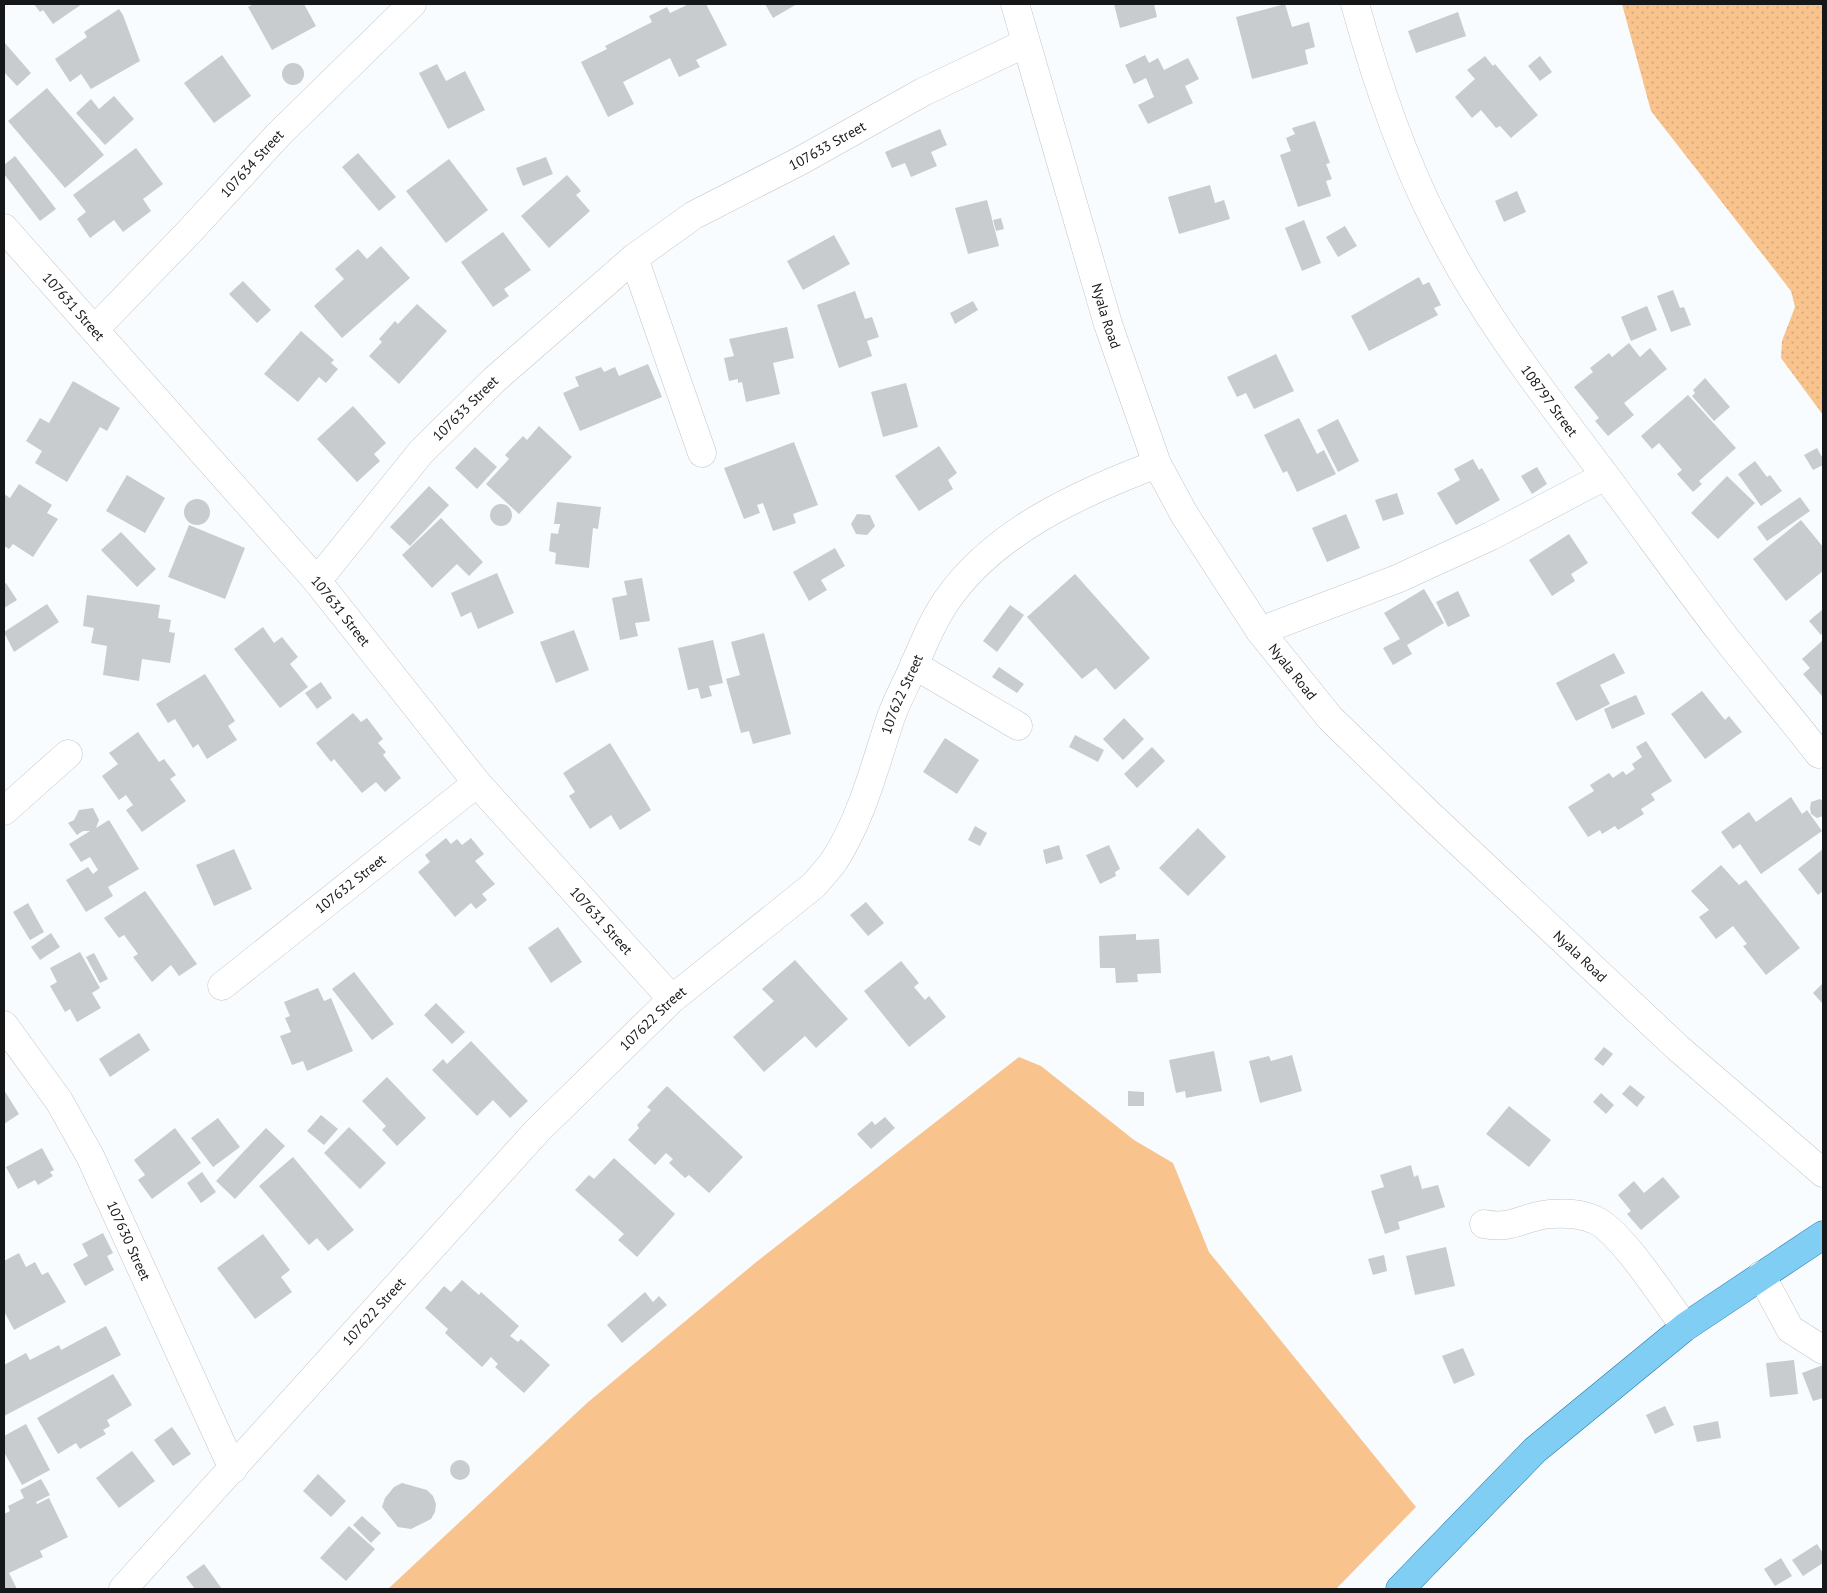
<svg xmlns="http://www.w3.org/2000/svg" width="1827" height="1593" viewBox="0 0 1827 1593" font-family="'PT Sans',sans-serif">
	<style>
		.grass { fill: #f8c38c }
		.park { fill: url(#park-dots) }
		.building { fill: #c8ccce }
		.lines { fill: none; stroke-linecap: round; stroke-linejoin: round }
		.minor-casing { stroke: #c2c6c8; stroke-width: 29 }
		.major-casing { stroke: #2578a4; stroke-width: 29 }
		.minor { stroke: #fff; stroke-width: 28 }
		.major { stroke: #81cef5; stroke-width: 28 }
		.labels { text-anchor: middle; stroke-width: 4.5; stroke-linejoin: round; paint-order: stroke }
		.street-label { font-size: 14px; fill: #161718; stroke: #fff }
	</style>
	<defs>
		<pattern id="park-dots" width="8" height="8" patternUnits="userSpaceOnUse" patternTransform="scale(1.25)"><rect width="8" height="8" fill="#f8c38c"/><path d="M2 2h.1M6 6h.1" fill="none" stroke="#d4a778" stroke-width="1.8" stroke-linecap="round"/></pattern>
	</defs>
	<rect width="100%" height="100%" fill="#f8fcff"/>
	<polygon class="grass" points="1019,1057 1041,1066 1134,1140 1173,1163 1209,1252 1416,1507 1336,1589 388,1589 587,1403 755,1263"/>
	<polygon class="park" points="1622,4 1823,4 1823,415 1781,358 1782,341 1795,307 1791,291 1651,111"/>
	<g class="building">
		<polygon points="34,4 82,4 53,24 43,10 40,12"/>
		<polygon points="254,4 304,4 316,26 272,50 248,7"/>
		<polygon points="689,4 706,4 727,45 696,60 700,67 679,77 670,58 623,82 634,104 608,117 581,62 607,49 605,46 652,22 649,16 667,7 670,13"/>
		<polygon points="765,4 797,4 773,18"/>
		<polygon points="1114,4 1154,4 1157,17 1120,28"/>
		<polygon points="1285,4 1292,27 1309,22 1315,47 1305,50 1308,64 1252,79 1236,17"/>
		<polygon points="119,9 123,15 140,61 91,89 81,74 70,82 55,59 87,37 84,32"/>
		<polygon points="1458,12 1466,36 1416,53 1408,31"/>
		<polygon points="4,42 31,73 17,86 4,72"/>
		<polygon points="222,55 251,96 214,123 184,83"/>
		<polygon points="1145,55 1149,63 1158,58 1164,70 1188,58 1199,79 1185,86 1193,103 1148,124 1138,105 1154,97 1146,78 1134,84 1125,65"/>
		<polygon points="1485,56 1493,66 1495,64 1538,115 1511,138 1500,126 1496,128 1481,110 1472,118 1455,97 1475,79 1467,70"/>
		<polygon points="1540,56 1552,72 1540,81 1528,66"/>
		<circle cx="293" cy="74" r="11"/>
		<polygon points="437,64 446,81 465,71 485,110 448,129 419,73"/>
		<polygon points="47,88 104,155 65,188 8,121"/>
		<polygon points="114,96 134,119 105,145 76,113 91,99 99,109"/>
		<polygon points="1315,121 1330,163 1326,164 1332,179 1326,181 1331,196 1298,207 1280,155 1291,151 1286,138 1295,134 1292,128"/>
		<polygon points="940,129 947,145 931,152 937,166 911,177 905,163 892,168 885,152"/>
		<polygon points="136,148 163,184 143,199 151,211 123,232 114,220 90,238 77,219 86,212 73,195"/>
		<polygon points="358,153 396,197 379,211 342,167"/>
		<polygon points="15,156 56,209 40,221 4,174 4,165"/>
		<polygon points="546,157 553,174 523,186 516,168"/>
		<polygon points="449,159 488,210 446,243 406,191"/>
		<polygon points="567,175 581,191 576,195 590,211 549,248 521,216"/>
		<polygon points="1210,185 1215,203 1224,200 1230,219 1179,234 1168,197"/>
		<polygon points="1517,191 1526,212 1504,222 1495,201"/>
		<polygon points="987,200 999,246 968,254 955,208"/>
		<polygon points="1001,218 1004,229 996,231 993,220"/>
		<polygon points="1304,220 1321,263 1302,271 1285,228"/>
		<polygon points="1345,226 1357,246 1338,257 1326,237"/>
		<polygon points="503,232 531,270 504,289 509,296 493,307 461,262"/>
		<polygon points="834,235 850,264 803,290 787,261"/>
		<polygon points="381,246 410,278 342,338 314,306 344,279 335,269 358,249 367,259"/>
		<polygon points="1419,277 1423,285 1429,282 1441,305 1434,308 1438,315 1369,351 1351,316"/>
		<polygon points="243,281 271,310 257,323 229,294"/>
		<polygon points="1673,290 1680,308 1684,307 1691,325 1671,332 1657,296"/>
		<polygon points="855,291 865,319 872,317 879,337 867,341 872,356 839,368 817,305"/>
		<polygon points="973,301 978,310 955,324 950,313"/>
		<polygon points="417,304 447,331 399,384 369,356 382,342 379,339 395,321 398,324"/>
		<polygon points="1647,306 1657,330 1631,341 1621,317"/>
		<polygon points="787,327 794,358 773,363 780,394 746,402 742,382 738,383 738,379 729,381 724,358 734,356 729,339"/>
		<polygon points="301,331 334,360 331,363 338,369 326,383 319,377 298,402 264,374"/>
		<polygon points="1629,343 1640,357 1650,348 1667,369 1624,403 1634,415 1608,436 1595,421 1599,418 1574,387 1593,372 1590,368 1609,353 1612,357"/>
		<polygon points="1276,354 1294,391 1254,409 1246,393 1237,397 1227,377"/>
		<polygon points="648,364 662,397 580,431 563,393 579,386 575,377 601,367 604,372 615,367 619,376"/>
		<polygon points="1705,378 1730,407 1714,421 1692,396 1695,393 1693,390"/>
		<polygon points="73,381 120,408 107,431 100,427 67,482 35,463 42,451 26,441 40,418 49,423"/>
		<polygon points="906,383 918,427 883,437 871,392"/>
		<polygon points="1688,395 1736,448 1699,481 1702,484 1693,492 1677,474 1682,470 1659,443 1652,449 1641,436"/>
		<polygon points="353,406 386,443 374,454 380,461 357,482 317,439"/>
		<polygon points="1299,418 1317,454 1324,450 1336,474 1297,492 1287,471 1283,473 1264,435"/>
		<polygon points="1338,419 1359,461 1338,472 1317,430"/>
		<polygon points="539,426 572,457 519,514 486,484 509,459 505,455 523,436 527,440"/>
		<polygon points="794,442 818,505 793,514 796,523 773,531 763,503 757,505 760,513 744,519 724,468"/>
		<polygon points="939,446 957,473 948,480 953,489 919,511 895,476"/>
		<polygon points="475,447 497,467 477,489 455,468"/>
		<polygon points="1817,448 1823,459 1823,465 1813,470 1804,455"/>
		<polygon points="1473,459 1479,470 1482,468 1500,500 1456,525 1437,493 1460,480 1454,469"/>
		<polygon points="1755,461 1767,477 1770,475 1782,491 1761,506 1738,474"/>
		<polygon points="1537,467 1547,484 1532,494 1521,476"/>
		<polygon points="127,475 165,498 145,533 106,511"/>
		<polygon points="1727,476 1755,503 1718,539 1691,513"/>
		<polygon points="19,484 52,505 47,513 58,519 33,557 13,544 9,549 4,546 4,494 10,498"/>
		<polygon points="429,486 449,505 410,546 390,527"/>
		<polygon points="1397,493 1404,514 1383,521 1375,500"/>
		<polygon points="1800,497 1810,511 1767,541 1757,527"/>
		<circle cx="197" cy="512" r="13"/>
		<polygon points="557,502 601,507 598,529 593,528 589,568 555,564 556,553 549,551 551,533 558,534 560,524 554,524"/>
		<circle cx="501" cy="515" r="11"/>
		<polygon points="857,514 870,515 875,526 867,535 856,534 851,524"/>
		<polygon points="1346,514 1360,548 1327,562 1312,528"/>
		<polygon points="441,518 483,562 469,576 457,564 432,588 402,555"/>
		<polygon points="1801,520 1823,547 1823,571 1786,601 1753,559"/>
		<polygon points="189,525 245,548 225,599 168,577"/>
		<polygon points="121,532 156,569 137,587 101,550"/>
		<polygon points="1569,534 1588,563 1571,574 1575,581 1552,596 1529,560"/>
		<polygon points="835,548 845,566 821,580 827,590 809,601 793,572"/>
		<polygon points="497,573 514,613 478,629 471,612 461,617 451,593"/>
		<polygon points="1075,574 1150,658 1115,690 1096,668 1082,679 1027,617"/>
		<polygon points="642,578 650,621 635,623 638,636 620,640 612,598 627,595 624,581"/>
		<polygon points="6,583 17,600 4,608 4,584"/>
		<polygon points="1424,589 1444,623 1407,645 1412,654 1393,665 1383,648 1400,639 1384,613"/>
		<polygon points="1458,591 1470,616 1448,627 1436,602"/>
		<polygon points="87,595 160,605 158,618 171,620 169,632 175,633 170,663 142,659 139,681 103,675 107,646 91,643 94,628 83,626"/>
		<polygon points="47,604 59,622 14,652 4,632"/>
		<polygon points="1010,605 1024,615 997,652 983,641"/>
		<polygon points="1823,609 1823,633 1821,635 1809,621"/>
		<polygon points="263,627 274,643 282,637 298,657 290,664 308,687 280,708 234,649"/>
		<polygon points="574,630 589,670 556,683 540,642"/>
		<polygon points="764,633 791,734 753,744 749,731 741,733 726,679 740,675 731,642"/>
		<polygon points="713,640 723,683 709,686 712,696 701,699 698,688 688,690 678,648"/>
		<polygon points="1823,640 1823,694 1822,696 1803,674 1810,668 1802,659"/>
		<polygon points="1614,653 1625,673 1600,685 1610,704 1576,721 1556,683"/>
		<polygon points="999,667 1024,684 1017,693 992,677"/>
		<polygon points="205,674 235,721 228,726 237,740 207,759 198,744 193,748 175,719 168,723 156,704"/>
		<polygon points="321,682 332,698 317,709 305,693"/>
		<polygon points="1702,691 1725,720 1729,716 1742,732 1705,759 1671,714"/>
		<polygon points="1636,695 1645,714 1612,729 1604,709"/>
		<polygon points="353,713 361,722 367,718 383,739 378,743 386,752 383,755 401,778 385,792 376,782 362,793 334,759 331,762 316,743"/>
		<polygon points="1124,718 1144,739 1123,760 1103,739"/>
		<polygon points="138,732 159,762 164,759 176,775 170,779 186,801 142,832 126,810 133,805 126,795 119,800 102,776 118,764 109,753"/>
		<polygon points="1075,735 1104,750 1098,762 1069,747"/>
		<polygon points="945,738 979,760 957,794 923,772"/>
		<polygon points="1646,741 1672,781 1651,794 1655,800 1641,809 1644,814 1618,830 1615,826 1602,834 1600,830 1588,837 1568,807 1594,791 1590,785 1609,773 1613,778 1623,771 1626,775 1635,769 1632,764 1642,757 1636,747"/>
		<polygon points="610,743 651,810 620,830 611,815 590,829 569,796 575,792 563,773"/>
		<polygon points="1152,747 1165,761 1137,788 1124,774"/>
		<polygon points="1791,797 1802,814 1807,810 1822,831 1761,874 1740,844 1733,849 1721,832 1749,812 1756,822"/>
		<polygon points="1820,799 1823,801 1823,816 1817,818 1811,814 1810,808 1811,802"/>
		<polygon points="93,808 99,820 96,828 109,820 139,869 108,887 113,896 86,912 66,880 88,867 93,874 98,870 90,857 81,862 69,844 90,831 83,831 77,835 68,823 74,820 79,810"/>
		<polygon points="975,826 987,833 980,846 968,840"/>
		<polygon points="1198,828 1226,857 1188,896 1159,868"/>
		<polygon points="446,838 451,844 457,839 462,845 471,838 484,854 475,861 495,884 482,894 487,900 476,909 471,903 455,917 418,872 430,862 425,855"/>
		<polygon points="1059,845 1063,859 1046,864 1043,850"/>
		<polygon points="1109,845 1120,869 1115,872 1116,876 1100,884 1086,855"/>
		<polygon points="234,849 252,889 214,906 196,865"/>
		<polygon points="1823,849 1823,891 1818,895 1798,869"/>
		<polygon points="1721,865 1739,885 1746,880 1800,948 1766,975 1743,946 1747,944 1733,926 1716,939 1699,917 1709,910 1691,891"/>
		<polygon points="145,891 197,964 179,976 171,965 152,982 133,957 138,954 124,935 119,938 104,918"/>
		<polygon points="866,902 884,923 868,936 850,915"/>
		<polygon points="28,903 44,932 30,940 13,912"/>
		<polygon points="558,927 582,962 551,983 528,948"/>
		<polygon points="51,933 60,947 40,960 31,947"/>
		<polygon points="1136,934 1136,940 1159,939 1161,973 1137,974 1138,982 1116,983 1115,968 1100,968 1099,936"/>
		<polygon points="80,952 100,988 92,993 101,1008 77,1022 70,1009 65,1012 50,986 57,982 50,968"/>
		<polygon points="94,953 108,979 100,983 86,957"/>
		<polygon points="795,960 848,1019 816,1048 805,1036 764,1072 733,1037 774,1001 762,989"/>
		<polygon points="901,961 919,983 914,987 925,1000 929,996 946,1017 909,1047 864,991"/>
		<polygon points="354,972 394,1024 372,1040 332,989"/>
		<polygon points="1823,983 1823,1002 1822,1003 1813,993"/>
		<polygon points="318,988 324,1001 331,998 353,1051 307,1071 303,1061 292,1065 280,1036 291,1032 285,1018 290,1016 284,1002"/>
		<polygon points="436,1003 465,1032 452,1044 424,1015"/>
		<polygon points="139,1033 150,1050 110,1077 99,1059"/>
		<polygon points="471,1041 528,1101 510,1118 493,1100 477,1116 432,1070 443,1059 447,1064"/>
		<polygon points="1604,1047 1613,1054 1603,1066 1594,1059"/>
		<polygon points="1214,1051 1222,1091 1186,1098 1185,1091 1176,1093 1169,1060"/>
		<polygon points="1292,1055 1302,1091 1260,1103 1249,1061 1269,1056 1271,1061"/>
		<polygon points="387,1077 426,1118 397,1146 382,1130 386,1126 362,1101"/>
		<polygon points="1630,1085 1645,1097 1637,1107 1622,1094"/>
		<polygon points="667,1086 743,1157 709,1193 689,1175 685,1178 669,1163 673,1159 666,1153 655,1165 628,1140 639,1128 637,1125 651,1110 647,1107"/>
		<polygon points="4,1090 19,1114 4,1124"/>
		<polygon points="1128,1091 1144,1092 1144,1106 1128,1106"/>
		<polygon points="1601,1093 1614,1105 1606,1114 1593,1102"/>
		<polygon points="1509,1106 1551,1140 1529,1167 1486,1134"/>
		<polygon points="321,1115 338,1129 324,1145 307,1131"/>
		<polygon points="885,1117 895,1128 871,1149 857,1134 872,1121 875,1125"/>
		<polygon points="218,1118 240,1147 213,1167 191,1138"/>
		<polygon points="349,1127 386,1163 360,1189 324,1153"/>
		<polygon points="175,1128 201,1163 152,1199 138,1180 145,1175 134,1160"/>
		<polygon points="266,1128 285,1146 235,1199 216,1181"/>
		<polygon points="42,1148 54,1170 50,1172 53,1176 38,1185 35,1180 18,1189 6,1167"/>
		<polygon points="293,1157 354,1230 328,1251 317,1238 309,1245 259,1186"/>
		<polygon points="614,1158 675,1214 637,1257 618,1240 624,1234 575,1190 589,1175 594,1179"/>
		<polygon points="1411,1165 1414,1177 1418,1175 1422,1189 1438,1185 1445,1207 1398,1222 1400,1229 1385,1234 1371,1191 1384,1187 1380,1175"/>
		<polygon points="202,1172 216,1192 201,1203 187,1183"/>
		<polygon points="1663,1177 1680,1197 1641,1230 1627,1214 1631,1211 1618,1195 1634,1181 1644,1193"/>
		<polygon points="103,1233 113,1253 107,1256 114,1270 85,1286 73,1264 88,1256 82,1244"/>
		<polygon points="263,1234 290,1270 281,1277 292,1292 255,1319 217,1268"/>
		<polygon points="1446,1247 1455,1286 1415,1295 1406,1256"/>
		<polygon points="19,1253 26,1267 35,1262 42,1275 48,1272 66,1302 14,1330 4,1311 4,1261"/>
		<polygon points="1384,1255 1387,1271 1373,1275 1368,1259"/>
		<polygon points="462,1280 479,1295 481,1292 519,1326 510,1336 518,1342 521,1339 550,1365 524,1393 495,1367 498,1364 491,1357 482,1367 445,1333 448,1329 425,1308 444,1286 451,1292"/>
		<polygon points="645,1292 653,1302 659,1296 667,1305 622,1343 607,1325"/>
		<polygon points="106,1326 121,1355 4,1416 4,1365 26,1353 30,1360 59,1345 61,1350"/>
		<polygon points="1463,1348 1475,1375 1454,1384 1442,1356"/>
		<polygon points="1794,1360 1798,1394 1770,1397 1766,1363"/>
		<polygon points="1823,1365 1823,1398 1813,1401 1802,1373"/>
		<polygon points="113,1374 132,1405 107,1420 110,1426 103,1430 106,1434 80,1449 76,1443 58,1454 37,1418"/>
		<polygon points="1665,1406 1674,1425 1655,1434 1646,1415"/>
		<polygon points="1718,1421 1721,1438 1697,1442 1693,1426"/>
		<polygon points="26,1424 50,1470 22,1485 4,1452 4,1436"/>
		<polygon points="172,1427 191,1454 173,1466 154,1440"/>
		<polygon points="132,1451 155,1481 119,1508 96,1478"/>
		<circle cx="460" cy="1470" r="10"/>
		<polygon points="318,1474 346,1501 331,1517 303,1491"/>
		<polygon points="41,1479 50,1495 36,1502 37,1504 49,1498 68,1537 40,1551 43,1557 9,1573 17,1589 4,1589 4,1514 10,1511 8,1506 24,1498 20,1490"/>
		<polygon points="402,1483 427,1490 433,1496 436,1504 435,1512 431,1519 411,1529 398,1527 382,1507 385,1498 394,1487"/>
		<polygon points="362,1516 381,1533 371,1543 353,1525"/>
		<polygon points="349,1526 375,1549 346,1581 320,1558"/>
		<polygon points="1817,1544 1823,1553 1823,1563 1803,1576 1792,1560"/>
		<polygon points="1781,1558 1792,1576 1775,1586 1764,1569"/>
		<polygon points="204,1564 222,1589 195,1589 186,1577"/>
	</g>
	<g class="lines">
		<defs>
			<g id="minor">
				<path id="s1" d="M 1015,4 L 1108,324 L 1157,464 L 1184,514 L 1260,631 L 1330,718 L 1429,814 L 1678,1048 L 1823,1173"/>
				<path id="s2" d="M 1355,4 C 1376,80 1401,155 1437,225 C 1482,315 1544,394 1604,474 C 1643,526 1681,580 1721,632 C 1753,673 1787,713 1819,754"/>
				<path id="s3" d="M 4,228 L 317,581 L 477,783 L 672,999"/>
				<polyline points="634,258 702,453"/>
				<path id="s4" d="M 95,329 L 189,232 L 278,135 L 412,4"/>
				<path id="s5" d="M 317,581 L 421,452 L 494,380 L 634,258 L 694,215 L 800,161 L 923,92 L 1026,43"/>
				<polyline points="1260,631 1397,579 1491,536 1605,476"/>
				<polyline points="914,665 1018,726"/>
				<polyline points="4,811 68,754"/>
				<path id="s6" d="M 222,986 L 477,783"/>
				<path id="s7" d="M 4,1025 L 59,1101 L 90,1156 L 233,1469"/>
				<path d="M 1484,1224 C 1513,1230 1524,1216 1550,1214 C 1565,1213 1580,1213 1595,1220 C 1621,1231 1666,1302 1685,1327"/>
				<polyline points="1761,1275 1790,1329 1823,1350"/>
				<path id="s8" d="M 123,1589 L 537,1131 L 672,999 L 814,885 C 821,877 828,869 834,861 C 862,818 875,765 891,717 C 897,700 906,684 913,668 C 923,645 932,622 947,600 C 995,531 1080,493 1157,464"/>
			</g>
			<polyline id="major" points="1400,1589 1535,1450 1685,1327 1823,1235"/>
		</defs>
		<use href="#minor" class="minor-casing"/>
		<use href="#major" class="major-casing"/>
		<use href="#minor" class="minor"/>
		<use href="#major" class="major"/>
	</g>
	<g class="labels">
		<g class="street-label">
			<text dy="5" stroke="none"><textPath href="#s5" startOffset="678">107633 Street</textPath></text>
			<text dy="5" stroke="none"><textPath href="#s4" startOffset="228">107634 Street</textPath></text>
			<text dy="5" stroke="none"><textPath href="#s3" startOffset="105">107631 Street</textPath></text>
			<text dy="5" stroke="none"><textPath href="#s1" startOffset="325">Nyala Road</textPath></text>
			<text dy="5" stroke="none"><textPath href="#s2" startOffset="445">108797 Street</textPath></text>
			<text dy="5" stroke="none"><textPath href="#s5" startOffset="228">107633 Street</textPath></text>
			<text dy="5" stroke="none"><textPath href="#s3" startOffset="510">107631 Street</textPath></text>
			<text dy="5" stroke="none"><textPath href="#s1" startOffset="730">Nyala Road</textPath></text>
			<text dy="5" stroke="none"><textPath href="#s8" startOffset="1200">107622 Street</textPath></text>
			<text dy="5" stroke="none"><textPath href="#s6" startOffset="164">107632 Street</textPath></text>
			<text dy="5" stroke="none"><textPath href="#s3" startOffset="915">107631 Street</textPath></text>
			<text dy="5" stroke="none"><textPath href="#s1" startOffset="1135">Nyala Road</textPath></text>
			<text dy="5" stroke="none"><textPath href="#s8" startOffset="779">107622 Street</textPath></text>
			<text dy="5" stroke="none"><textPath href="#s7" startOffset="250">107630 Street</textPath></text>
			<text dy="5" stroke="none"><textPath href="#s8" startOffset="374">107622 Street</textPath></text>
		</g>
	</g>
	<rect width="1827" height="1593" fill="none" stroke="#161718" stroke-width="10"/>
</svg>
